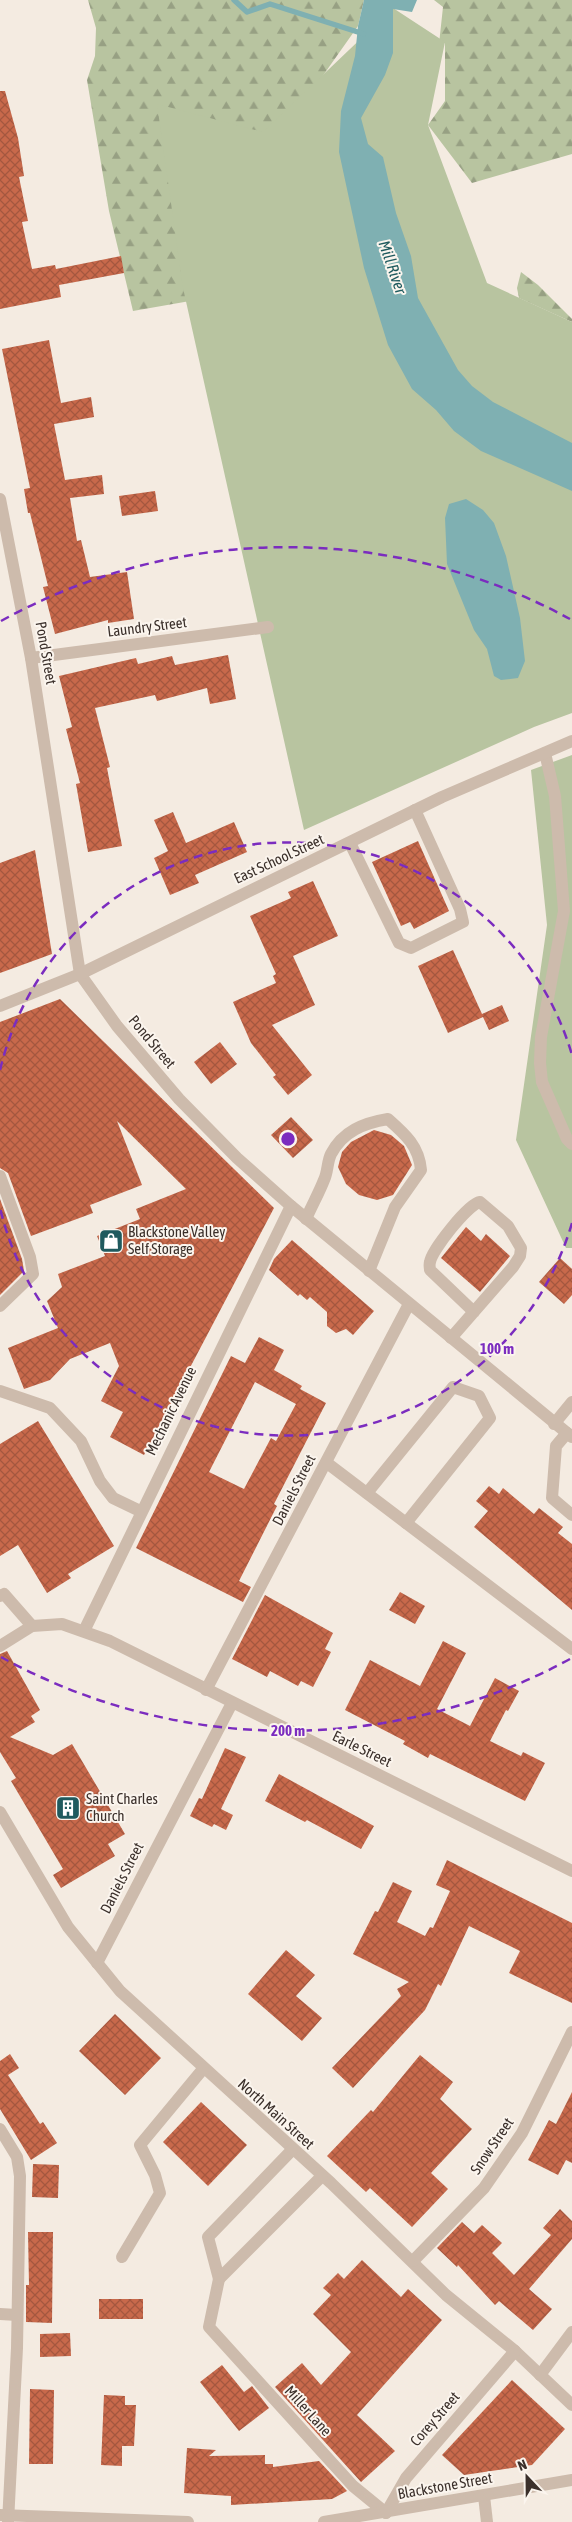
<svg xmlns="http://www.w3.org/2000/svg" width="572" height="2522" viewBox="0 0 572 2522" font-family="'Asap Condensed',sans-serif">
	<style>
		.forest { fill: url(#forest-firs) }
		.green { fill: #b8c4a0 }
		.water { fill: #7fb0b2 }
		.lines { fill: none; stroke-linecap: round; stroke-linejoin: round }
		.stream { stroke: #7fb0b2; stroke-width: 5.5 }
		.building { fill: url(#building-cross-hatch); fill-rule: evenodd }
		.minor { stroke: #cdbbac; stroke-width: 12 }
		.ring { fill: none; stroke: #7b2cbf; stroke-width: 2.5; stroke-dasharray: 9 6 }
		.labels { text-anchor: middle; stroke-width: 4; stroke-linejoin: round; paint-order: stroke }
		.street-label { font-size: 15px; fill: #3b302b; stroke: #fbf5ee }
		.poi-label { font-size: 15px; fill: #3b302b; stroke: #fbf5ee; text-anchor: start }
		.water-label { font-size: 16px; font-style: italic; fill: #1f5a5e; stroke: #fbf5ee }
		.centre { fill: #7b2cbf; stroke: #fbf5ee; stroke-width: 2.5 }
		.ring-label { font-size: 15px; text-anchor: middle; font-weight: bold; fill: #7b2cbf; stroke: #fbf5ee; stroke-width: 4; stroke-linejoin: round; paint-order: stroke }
	</style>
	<defs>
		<pattern id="forest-firs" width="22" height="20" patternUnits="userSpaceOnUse" patternTransform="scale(1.25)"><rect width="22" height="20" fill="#b8c4a0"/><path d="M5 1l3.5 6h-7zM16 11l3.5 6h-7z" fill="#97a083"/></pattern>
		<pattern id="building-cross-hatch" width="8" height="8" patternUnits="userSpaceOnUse" patternTransform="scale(1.25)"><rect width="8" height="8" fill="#c8694b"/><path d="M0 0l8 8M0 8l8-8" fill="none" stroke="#a4573f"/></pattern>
	</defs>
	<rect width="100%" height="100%" fill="#f4ebe1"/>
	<g class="forest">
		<polygon points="88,0 364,0 358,26 317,84 190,301 133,311 109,211 87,80 95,56 96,28"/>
		<polygon points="434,0 572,0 572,154 472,183 428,125 445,101 445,43 439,44 443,7"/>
		<polygon points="521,272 538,285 572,319 572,322 519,298 517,288"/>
	</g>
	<g class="green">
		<polygon points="393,8 445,42 428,125 487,283 572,322 572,713 534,727 304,830 183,288 157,104 263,132"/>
		<polygon points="572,755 572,1248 566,1248 516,1140 547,925 531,770"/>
	</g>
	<g class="water">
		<polygon points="364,0 417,0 412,12 393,9 393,53 385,75 361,118 368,144 383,157 396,213 411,256 418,298 458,370 472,386 493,402 572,443 572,491 481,451 454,431 436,410 412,389 388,345 364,268 339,152 341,111 355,56 358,26"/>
		<polygon points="466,499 483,510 494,523 506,556 520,618 525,661 518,678 501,680 494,676 487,649 474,630 447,564 445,518 449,504"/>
	</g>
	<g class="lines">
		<polyline class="stream" points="234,0 247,12 270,4 364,34"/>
	</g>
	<g class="building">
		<polygon points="0,91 5,91 18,138 24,176 19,177 28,221 22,222 32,269 55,265 56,269 121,256 124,273 59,285 61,297 0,309"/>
		<polygon points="49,340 61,403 91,397 94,417 54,424 65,480 102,475 104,494 70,498 77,541 81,540 90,577 127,572 134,619 108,623 108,620 55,634 43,587 48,586 30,513 28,513 24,489 30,488 2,349"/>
		<polygon points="155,491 158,511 122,516 119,496"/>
		<polygon points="228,655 236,699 210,704 207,688 157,701 155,695 95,708 110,767 107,768 122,846 88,852 76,784 80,783 66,729 72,727 59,676 136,658 138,664 172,656 175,665"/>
		<polygon points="173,812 186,843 234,822 247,852 195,875 199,883 170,895 154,858 168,851 154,820"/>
		<polygon points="418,841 449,911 414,929 410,922 401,926 372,862"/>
		<polygon points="35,850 52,954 0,973 0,863"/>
		<polygon points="313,881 338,936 293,956 315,1005 272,1025 312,1075 288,1095 273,1077 276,1075 251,1043 233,1002 276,983 273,976 276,974 250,916 291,898 288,892"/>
		<polygon points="453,950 482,1014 502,1005 509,1021 489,1030 483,1017 448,1033 418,966"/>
		<polygon points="60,999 274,1208 144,1455 110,1437 123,1412 101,1401 119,1366 110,1343 70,1359 50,1380 24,1389 8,1348 58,1328 47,1301 62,1287 58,1274 105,1256 97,1236 140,1219 136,1209 186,1189 117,1121 142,1185 90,1205 93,1213 31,1236 8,1173 0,1168 0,1022"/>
		<polygon points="220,1042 237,1064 211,1084 194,1062"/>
		<polygon points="291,1117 313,1140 293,1158 271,1135"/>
		<polygon points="374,1130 391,1135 404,1146 412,1165 393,1195 377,1200 359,1195 346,1184 338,1167 342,1152 351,1142"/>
		<polygon points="0,1199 22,1259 24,1271 0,1295"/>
		<polygon points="466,1227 481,1241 486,1234 510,1256 480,1292 441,1258"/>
		<polygon points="292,1240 374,1311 353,1335 346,1329 336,1333 327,1326 327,1312 310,1297 307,1300 300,1294 298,1296 269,1270 274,1259"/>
		<polygon points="560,1258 572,1269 572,1295 564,1304 539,1282"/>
		<path d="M 259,1337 L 284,1350 L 274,1370 L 302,1386 L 300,1389 L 326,1403 L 274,1504 L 277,1506 L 239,1581 L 251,1587 L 243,1602 L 136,1548 L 231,1356 L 245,1363 ZM 255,1382 L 296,1404 L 276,1441 L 271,1438 L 244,1489 L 209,1472 Z"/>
		<polygon points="38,1421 114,1546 68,1574 71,1578 47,1593 18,1545 0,1556 0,1444"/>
		<polygon points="489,1486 499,1494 503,1488 534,1514 539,1508 563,1527 558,1533 572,1544 572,1610 474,1527 488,1511 476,1501"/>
		<polygon points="400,1592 425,1606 415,1624 389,1610"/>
		<polygon points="265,1595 333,1633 325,1649 331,1652 313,1687 301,1681 298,1686 270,1671 267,1677 232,1659"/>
		<polygon points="443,1641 466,1653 437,1709 470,1726 495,1678 519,1691 508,1711 506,1710 490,1741 521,1756 523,1752 545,1763 525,1801 430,1754 428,1758 403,1744 405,1741 345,1710 370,1660 420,1686"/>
		<polygon points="7,1651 40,1710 31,1716 35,1722 10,1737 53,1755 72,1744 125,1834 108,1844 115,1856 61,1888 53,1875 63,1869 11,1781 16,1778 0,1752 0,1654"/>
		<polygon points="225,1748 246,1757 221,1809 233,1815 226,1830 214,1824 212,1827 190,1816 199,1798 202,1799"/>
		<polygon points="279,1774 374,1826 361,1849 307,1820 305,1822 265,1801"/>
		<polygon points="447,1860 572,1923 572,2003 509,1973 520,1951 469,1926 441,1986 438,1984 425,2010 353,2088 332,2068 401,1996 397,1989 409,1982 353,1954 375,1911 378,1912 393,1882 412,1891 397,1922 425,1936 430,1927 433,1928 450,1891 436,1885"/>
		<polygon points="286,1950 315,1975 296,1996 322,2018 302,2041 248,1994"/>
		<polygon points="115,2014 161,2058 125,2095 79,2051"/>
		<polygon points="10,2054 19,2068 8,2075 40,2124 43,2122 57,2143 31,2160 0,2109 0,2061"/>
		<polygon points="420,2055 453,2082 440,2099 472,2129 431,2173 448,2189 412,2227 370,2188 366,2192 327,2156 371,2110 373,2112"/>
		<polygon points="572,2092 572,2163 566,2160 558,2175 528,2160 549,2120 556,2124"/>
		<polygon points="201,2102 247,2145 208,2186 163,2142"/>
		<polygon points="33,2164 59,2165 58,2198 32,2197"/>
		<polygon points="560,2209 572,2221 572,2239 529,2289 552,2309 533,2330 499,2301 495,2305 458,2265 457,2267 437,2248 462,2222 474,2233 482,2225 502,2243 492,2253 514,2275 551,2235 543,2228"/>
		<polygon points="28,2232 53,2232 52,2323 26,2322 26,2285 29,2285"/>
		<polygon points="362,2260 401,2297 408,2289 442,2320 357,2415 395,2451 361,2482 275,2387 302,2363 321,2385 351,2352 313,2314 331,2295 323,2288 338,2273 344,2279"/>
		<rect x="99" y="2299" width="44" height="20"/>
		<polygon points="70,2333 71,2356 40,2357 40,2334"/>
		<polygon points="222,2365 244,2392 252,2386 269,2408 239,2431 200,2382"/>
		<polygon points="512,2380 565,2429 532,2465 464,2475 442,2455"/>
		<polygon points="30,2389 54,2390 53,2464 29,2464"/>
		<polygon points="104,2395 125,2396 125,2405 136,2405 134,2446 122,2446 122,2466 101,2465"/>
		<polygon points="187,2448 216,2450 209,2456 265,2455 265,2464 273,2464 273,2467 319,2461 347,2491 332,2499 231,2505 231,2496 184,2493"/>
	</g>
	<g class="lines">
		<g class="minor">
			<polyline points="0,499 31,658 80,974 117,1026 179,1099 237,1158 291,1206 572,1437"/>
			<polyline points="31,658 268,627"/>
			<polyline points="545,753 555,796 564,911 541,1037 540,1063 542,1082 567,1139 572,1144"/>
			<polyline points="350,843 399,943 411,948 463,922 460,909 415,810"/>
			<polyline points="0,1006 80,974 442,797 572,741"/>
			<polyline points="0,1176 30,1257 33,1274 0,1306"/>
			<path d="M 306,1219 C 312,1205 319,1193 324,1180 C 328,1172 327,1162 331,1154 C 343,1131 364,1123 388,1119 C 405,1134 419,1146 421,1170 L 395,1207 L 369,1271"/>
			<path d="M 451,1338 L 513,1267 L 520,1256 L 521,1248 L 508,1226 L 480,1202 C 468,1204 432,1250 430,1262 C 429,1265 430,1268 430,1270 L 474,1312"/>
			<polyline points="0,1391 50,1408 81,1441 100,1481 113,1498 140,1511"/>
			<polyline points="554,1424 572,1402"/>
			<polyline points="567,1433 556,1446 552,1498 572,1515"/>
			<polyline points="327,1463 572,1649"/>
			<polyline points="367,1493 453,1387 479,1396 490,1418 406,1523"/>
			<polyline points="0,1596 4,1594 32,1626"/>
			<polyline points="84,1631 291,1206"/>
			<polyline points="0,1646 32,1626 62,1624 110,1641 572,1871"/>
			<polyline points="206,1690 409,1304"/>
			<polyline points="0,1812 68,1927 120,1991 331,2183 446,2295 515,2351 572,2405"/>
			<polyline points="97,1963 232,1703"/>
			<polyline points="0,2129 17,2157 20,2176 17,2348 8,2522"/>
			<polyline points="292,2150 208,2237 219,2279 322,2176"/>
			<polyline points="122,2257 160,2193 155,2175 140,2145 203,2069"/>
			<polyline points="413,2261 484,2188 522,2133 572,2032"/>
			<polyline points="219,2279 209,2327 353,2486 386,2513"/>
			<polyline points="0,2314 17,2315"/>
			<polyline points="540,2375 572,2332"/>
			<polyline points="484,2496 487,2522"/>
			<polyline points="386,2513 406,2478 515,2351"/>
			<polyline points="0,2515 188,2522"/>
			<polyline points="324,2522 572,2480"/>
		</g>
	</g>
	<g class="ring">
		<path d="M572 1223A296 296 0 0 1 0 1208M0 1070A296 296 0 0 1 572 1055"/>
		<path d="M570 1659A592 592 0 0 1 1 1657M1 621A592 592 0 0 1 570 619"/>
	</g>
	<defs>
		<symbol id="shop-square" viewBox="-11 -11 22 22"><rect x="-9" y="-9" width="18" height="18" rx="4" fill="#1f5a5e" stroke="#fbf5ee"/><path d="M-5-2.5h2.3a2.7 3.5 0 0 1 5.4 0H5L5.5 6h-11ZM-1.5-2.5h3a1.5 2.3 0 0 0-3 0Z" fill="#fff"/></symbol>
		<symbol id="building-square" viewBox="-11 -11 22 22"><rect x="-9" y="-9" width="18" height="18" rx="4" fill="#1f5a5e" stroke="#fbf5ee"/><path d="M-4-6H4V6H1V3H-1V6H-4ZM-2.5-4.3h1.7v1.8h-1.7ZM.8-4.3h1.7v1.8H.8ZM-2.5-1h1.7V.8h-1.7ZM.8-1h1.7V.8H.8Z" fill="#fff"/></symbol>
	</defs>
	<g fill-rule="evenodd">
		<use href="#shop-square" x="97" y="1227" width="28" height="28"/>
		<use href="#building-square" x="54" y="1794" width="28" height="28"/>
	</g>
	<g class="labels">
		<g class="street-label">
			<text transform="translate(147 627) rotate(-7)" y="5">Laundry Street</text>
			<text transform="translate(46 653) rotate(80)" y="5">Pond Street</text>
			<text transform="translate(279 859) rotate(-25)" y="5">East School Street</text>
			<text transform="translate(152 1042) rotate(50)" y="5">Pond Street</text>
			<text transform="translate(171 1411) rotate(-64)" y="5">Mechanic Avenue</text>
			<text transform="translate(294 1490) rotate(-63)" y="5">Daniels Street</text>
			<text transform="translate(362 1749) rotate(26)" y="5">Earle Street</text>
			<text transform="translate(122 1878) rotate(-63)" y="5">Daniels Street</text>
			<text transform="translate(276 2114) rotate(42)" y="5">North Main Street</text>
			<text transform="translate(492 2146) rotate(-56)" y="5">Snow Street</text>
			<text transform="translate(308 2411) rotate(48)" y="5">Miller Lane</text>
			<text transform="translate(435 2419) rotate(-49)" y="5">Corey Street</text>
			<text transform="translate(445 2486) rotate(-10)" y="5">Blackstone Street</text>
		</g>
		<g class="poi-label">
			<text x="128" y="1237">Blackstone Valley<tspan x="128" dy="17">Self Storage</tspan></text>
			<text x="86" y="1804">Saint Charles<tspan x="86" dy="17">Church</tspan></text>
		</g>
		<g class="water-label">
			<text transform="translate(393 267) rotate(71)" y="6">Mill River</text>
		</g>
	</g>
	<circle cx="288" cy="1139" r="8" class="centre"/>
	<g class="ring-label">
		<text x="497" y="1354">100 m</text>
		<text x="288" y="1736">200 m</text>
	</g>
	<g transform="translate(527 2477) rotate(338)" stroke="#fbf5ee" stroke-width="4" paint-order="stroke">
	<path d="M0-4L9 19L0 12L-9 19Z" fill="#3b302b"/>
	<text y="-8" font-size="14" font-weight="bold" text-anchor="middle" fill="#3b302b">N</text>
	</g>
</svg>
